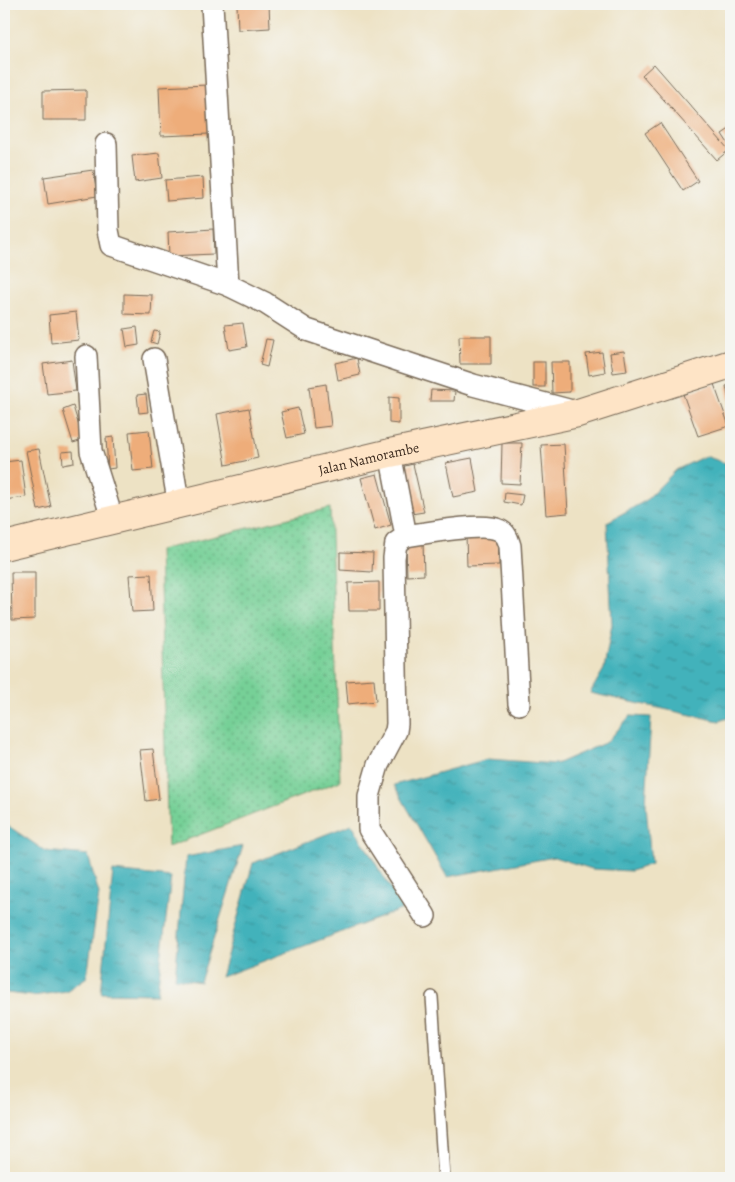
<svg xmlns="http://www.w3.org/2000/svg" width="735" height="1182" viewBox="0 0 735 1182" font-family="Alegreya,serif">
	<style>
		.green { fill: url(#green-dots); stroke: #587d5a }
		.water { fill: url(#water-ripples); stroke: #3e6e6c }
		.building { fill: #eead7a }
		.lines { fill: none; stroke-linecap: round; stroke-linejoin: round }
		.lane-casing { stroke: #796a58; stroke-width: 14 }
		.street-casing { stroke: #796a58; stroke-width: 24 }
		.secondary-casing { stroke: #796a58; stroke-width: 30 }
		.lane { stroke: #fff; stroke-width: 11 }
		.street { stroke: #fff; stroke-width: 21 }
		.secondary { stroke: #fee4c6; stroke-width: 28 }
		.labels { text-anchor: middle; stroke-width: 5; stroke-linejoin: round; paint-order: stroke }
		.street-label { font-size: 14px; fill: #3b2a1e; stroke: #f6f6f2 }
	</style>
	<defs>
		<pattern id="green-dots" width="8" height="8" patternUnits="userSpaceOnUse" patternTransform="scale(1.25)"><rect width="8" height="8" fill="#76d097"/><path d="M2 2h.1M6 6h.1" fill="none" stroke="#62a97b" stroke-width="1.8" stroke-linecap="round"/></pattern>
		<pattern id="water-ripples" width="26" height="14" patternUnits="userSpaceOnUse" patternTransform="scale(1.25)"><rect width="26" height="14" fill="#42b2bb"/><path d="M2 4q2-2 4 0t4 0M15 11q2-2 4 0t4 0" fill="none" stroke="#389197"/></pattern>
	</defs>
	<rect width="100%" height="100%" fill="#f6f6f2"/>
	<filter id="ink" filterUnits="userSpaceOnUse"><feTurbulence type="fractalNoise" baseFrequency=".02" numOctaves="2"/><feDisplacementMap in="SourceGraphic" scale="10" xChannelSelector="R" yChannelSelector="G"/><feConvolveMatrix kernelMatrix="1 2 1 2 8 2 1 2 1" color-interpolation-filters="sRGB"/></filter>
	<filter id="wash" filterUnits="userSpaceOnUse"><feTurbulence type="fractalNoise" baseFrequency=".0096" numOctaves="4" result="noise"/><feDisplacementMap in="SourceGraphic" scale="20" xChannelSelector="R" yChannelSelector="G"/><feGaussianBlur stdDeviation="1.12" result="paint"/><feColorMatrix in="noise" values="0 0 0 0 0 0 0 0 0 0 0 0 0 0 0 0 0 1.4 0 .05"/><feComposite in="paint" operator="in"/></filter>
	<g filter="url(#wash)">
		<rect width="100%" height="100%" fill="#ede2c4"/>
		<polygon class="green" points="330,508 340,781 168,847 159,550"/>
		<g class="water">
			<polygon points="705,456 731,465 731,717 719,721 590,693 604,669 612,624 607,522 645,501 676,470"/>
			<polygon points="630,716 651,717 646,804 651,864 631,871 592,869 554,857 447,877 394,785 488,759 556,764 607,742"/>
			<polygon points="4,823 45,851 88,855 99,894 87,977 66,991 33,996 7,993 4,989"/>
			<polygon points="352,824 403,909 221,977 253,863"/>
			<polygon points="243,846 200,982 175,978 186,857"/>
			<polygon points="113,871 171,877 157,994 101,993"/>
		</g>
		<g id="blocks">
			<g class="building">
				<polygon points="237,4 269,4 270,28 238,30"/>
				<polygon points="654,64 729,150 717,160 642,75"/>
				<polygon points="208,85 209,134 161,136 159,87"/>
				<polygon points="86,90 86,120 43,120 43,91"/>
				<polygon points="660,123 698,181 683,191 645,133"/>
				<polygon points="731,128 731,148 722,134"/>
				<polygon points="159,153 162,178 135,182 132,156"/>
				<polygon points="93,170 97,196 48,204 44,177"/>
				<polygon points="203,177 204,198 167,201 165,180"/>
				<polygon points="213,229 214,254 169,256 168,232"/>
				<polygon points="124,294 152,295 151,315 124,314"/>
				<polygon points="76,312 79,340 51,343 49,315"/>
				<polygon points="243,323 247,347 229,350 225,325"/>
				<polygon points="137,327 139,345 127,347 124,329"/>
				<polygon points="154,331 160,332 157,344 151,342"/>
				<polygon points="459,336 491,336 491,364 460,364"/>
				<polygon points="266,339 273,340 267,367 260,365"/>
				<polygon points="624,351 627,371 613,373 610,353"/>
				<polygon points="602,352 605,372 589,375 586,354"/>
				<polygon points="357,358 360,375 338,380 335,363"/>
				<polygon points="72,360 76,391 47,394 43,364"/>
				<rect x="533" y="362" width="12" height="25"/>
				<polygon points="551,362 570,362 570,392 552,393"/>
				<polygon points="326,384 331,426 314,428 309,387"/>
				<polygon points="714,384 729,426 698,436 683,394"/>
				<polygon points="731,385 731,405 730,405 726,386"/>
				<polygon points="431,390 455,391 454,401 430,401"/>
				<polygon points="146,394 148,412 139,413 137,395"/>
				<polygon points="389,397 399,398 399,424 389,423"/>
				<polygon points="73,406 83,440 73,443 63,410"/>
				<polygon points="249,408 258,458 226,465 217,414"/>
				<polygon points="298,408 304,434 287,438 281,412"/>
				<polygon points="149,430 153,469 133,471 129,432"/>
				<polygon points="113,437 115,468 108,469 106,438"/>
				<polygon points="502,443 522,443 520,484 501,483"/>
				<polygon points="564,444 568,513 546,515 541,445"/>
				<polygon points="39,449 51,507 38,510 26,451"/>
				<polygon points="73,451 74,463 63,465 62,452"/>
				<polygon points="472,458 478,492 453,497 446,463"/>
				<polygon points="21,460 26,497 4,500 4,462"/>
				<polygon points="413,464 424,512 411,514 401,467"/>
				<polygon points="377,474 391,525 375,530 361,478"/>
				<polygon points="505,493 523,495 521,505 504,502"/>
				<polygon points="498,534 499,565 467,566 466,535"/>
				<polygon points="423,542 424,575 407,576 406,543"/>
				<polygon points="340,552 373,553 372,572 340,570"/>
				<polygon points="11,572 35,572 35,619 12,620"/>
				<polygon points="151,574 153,611 132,612 129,575"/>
				<polygon points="379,582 379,611 349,611 348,583"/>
				<polygon points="374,679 376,701 348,704 346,681"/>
				<polygon points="153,749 159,799 146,801 140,750"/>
			</g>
		</g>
	</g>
	<g filter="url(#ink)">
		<use href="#blocks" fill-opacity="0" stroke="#796a58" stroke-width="1"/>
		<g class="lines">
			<defs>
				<polyline id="lane" points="432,997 444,1178"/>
				<g id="street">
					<polyline points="212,4 228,285 265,303 307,330 473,385 576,412"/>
					<polyline points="106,144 108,230 111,245 228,285"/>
					<polyline points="86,356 91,451 113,521"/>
					<polyline points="154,359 179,506"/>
					<polyline points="390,453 406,536 396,543 394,558 397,724 396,731 378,765 369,796 369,829 425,916"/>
					<path d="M 406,536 C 426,533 484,522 499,530 C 506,533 508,539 510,546 L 519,704"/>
				</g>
				<g id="secondary">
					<path id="s1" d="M 4,546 L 390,453 L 578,413 L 731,364"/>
				</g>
			</defs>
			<use href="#lane" class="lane-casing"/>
			<use href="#street" class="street-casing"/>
			<use href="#secondary" class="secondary-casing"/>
			<use href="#lane" class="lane"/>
			<use href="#street" class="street"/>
			<use href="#secondary" class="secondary"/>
		</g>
	</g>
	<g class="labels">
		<g class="street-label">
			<text dy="5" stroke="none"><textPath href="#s1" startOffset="375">Jalan Namorambe</textPath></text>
		</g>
	</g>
	<rect width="735" height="1182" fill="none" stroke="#f6f6f2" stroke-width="20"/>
</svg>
